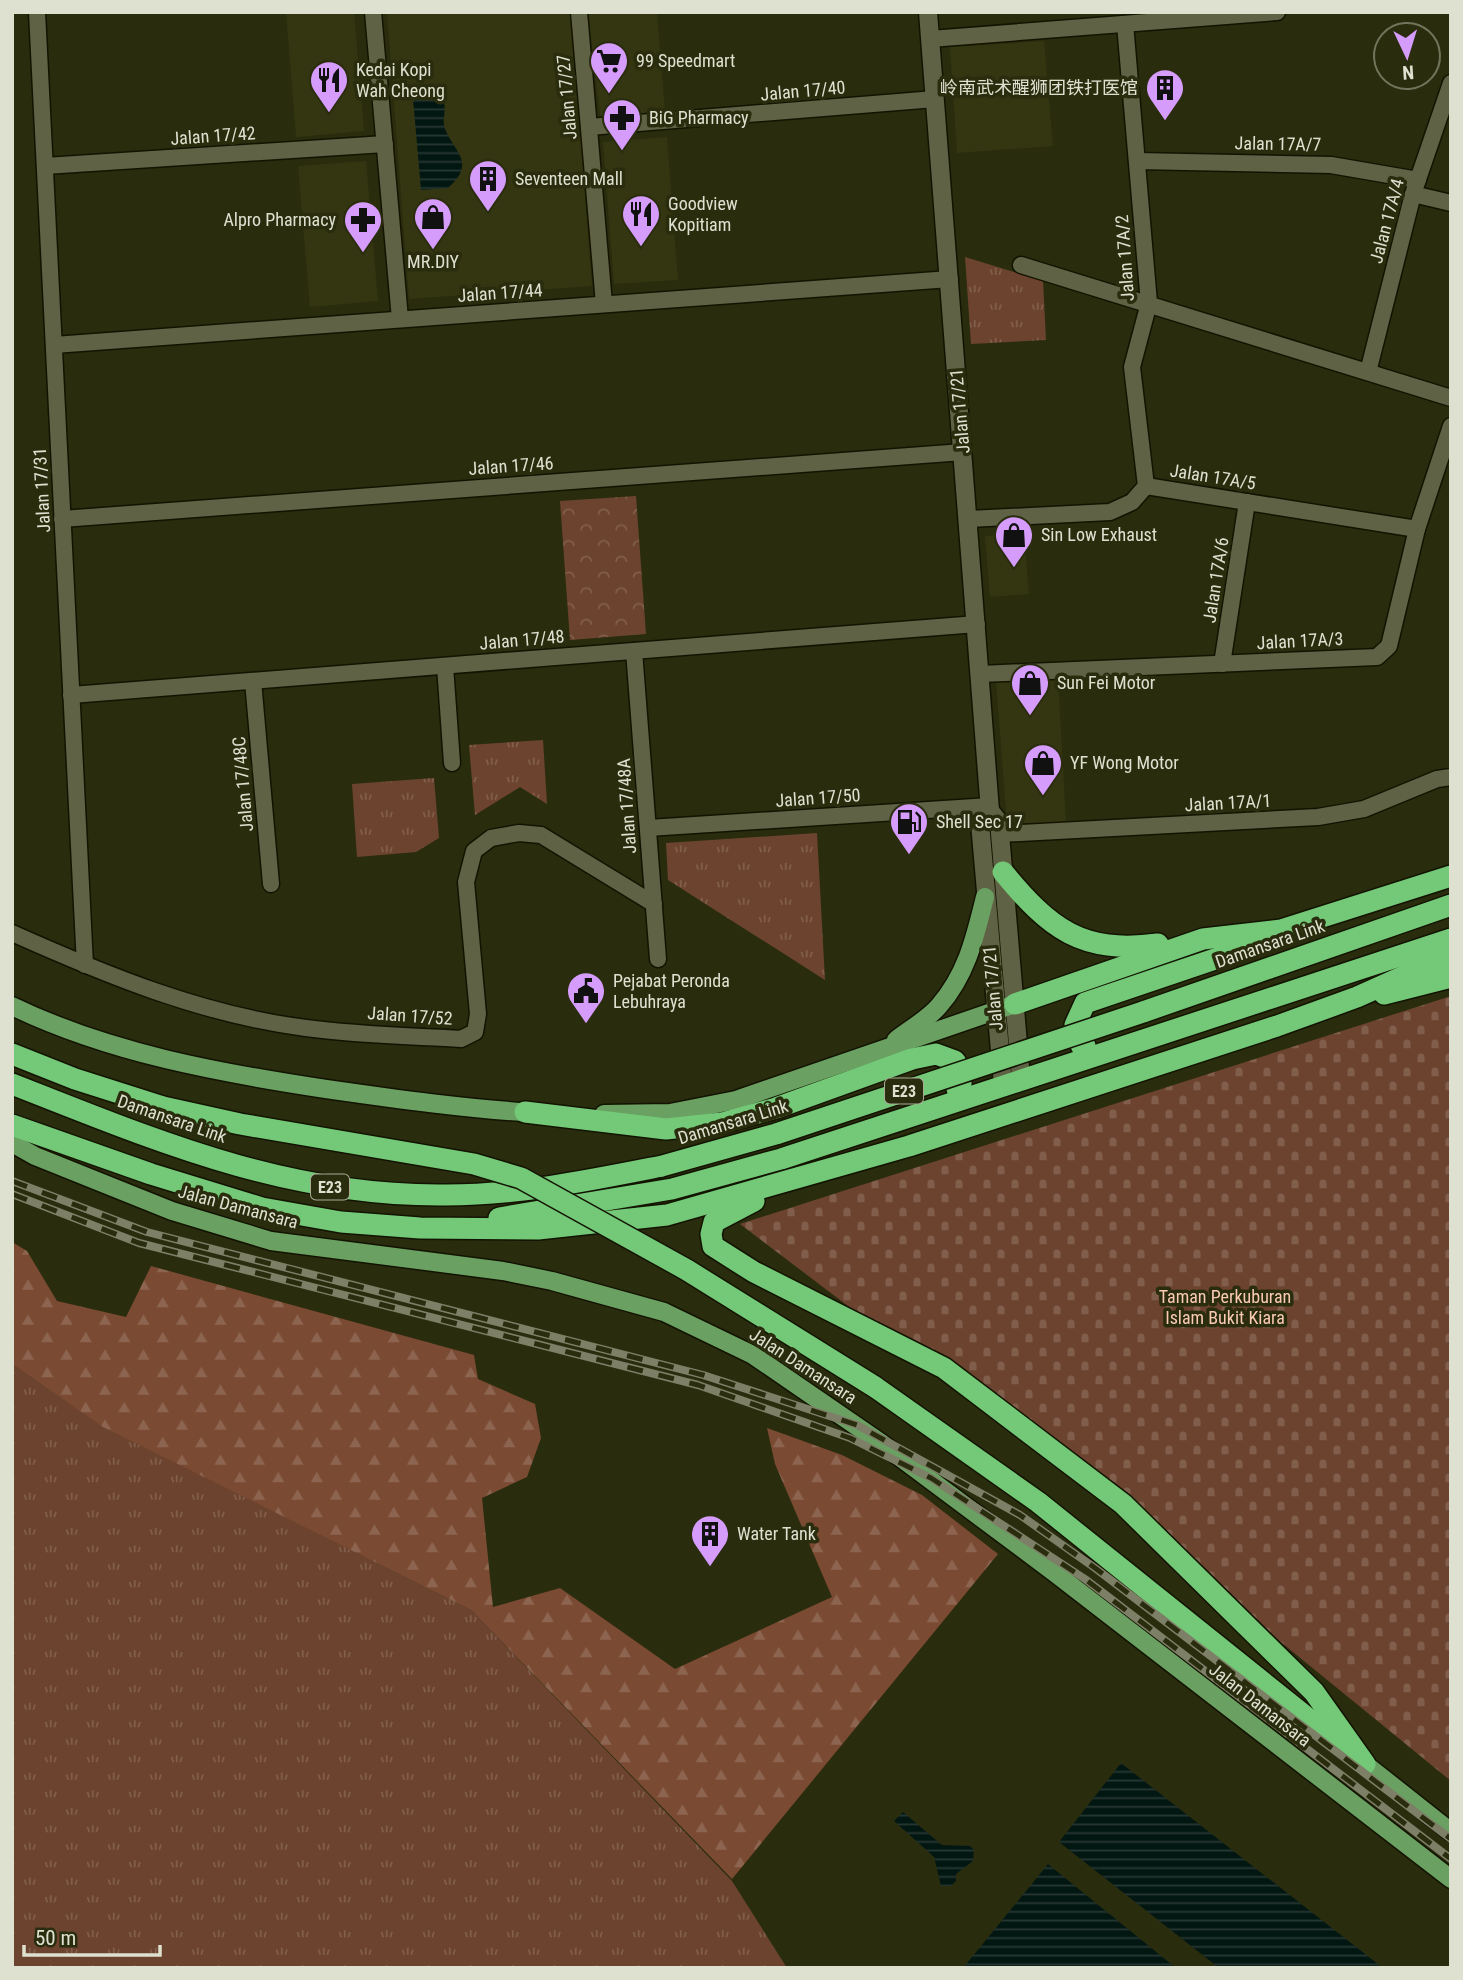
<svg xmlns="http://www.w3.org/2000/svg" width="1463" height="1980" viewBox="0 0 1463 1980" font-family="'Roboto Condensed','Noto Sans SC',sans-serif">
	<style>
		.built { fill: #343611 }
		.grass { fill: url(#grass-tufts) }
		.forest { fill: url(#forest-firs) }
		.cemetery { fill: url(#cemetery-stones) }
		.park { fill: url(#park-crowns) }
		.water { fill: url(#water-rules) }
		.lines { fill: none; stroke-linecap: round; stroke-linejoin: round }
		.minor-casing { stroke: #131400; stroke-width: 19 }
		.tertiary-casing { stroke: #131400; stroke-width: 21 }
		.primary-casing { stroke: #131400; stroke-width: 21 }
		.motorway-casing { stroke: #131400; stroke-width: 24 }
		.minor { stroke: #5f6244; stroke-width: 16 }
		.tertiary { stroke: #5f6244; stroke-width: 18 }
		.primary { stroke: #6ba063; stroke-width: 18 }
		.motorway { stroke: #73c977; stroke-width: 21 }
		.rail-casing { stroke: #7d7f67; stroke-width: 8 }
		.rail { stroke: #2a2c0e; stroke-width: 5; stroke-dasharray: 16; stroke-linecap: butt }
		.motorway-bridge-casing { stroke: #131400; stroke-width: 24; stroke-linecap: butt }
		.motorway-bridge { stroke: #73c977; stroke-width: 21 }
		.labels { text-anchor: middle; stroke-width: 7; stroke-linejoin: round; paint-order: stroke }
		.shield { fill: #2a2c0e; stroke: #a9ab96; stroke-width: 2 }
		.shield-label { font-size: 16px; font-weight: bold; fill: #dfe1d0 }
		.poi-label { font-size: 18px; fill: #dfe1d0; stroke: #2a2c0e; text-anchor: start }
		.street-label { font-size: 18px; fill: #dfe1d0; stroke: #2a2c0e }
		.park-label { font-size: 18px; fill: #facab3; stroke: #2a2c0e }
	</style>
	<defs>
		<pattern id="grass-tufts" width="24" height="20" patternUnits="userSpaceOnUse" patternTransform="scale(1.75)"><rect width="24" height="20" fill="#6c432e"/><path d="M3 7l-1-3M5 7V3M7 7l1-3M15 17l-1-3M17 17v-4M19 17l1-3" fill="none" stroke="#815e4b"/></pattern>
		<pattern id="forest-firs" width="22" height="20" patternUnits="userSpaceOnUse" patternTransform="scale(1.75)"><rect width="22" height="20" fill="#7a4a32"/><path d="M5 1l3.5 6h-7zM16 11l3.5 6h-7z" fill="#8c644f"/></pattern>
		<pattern id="cemetery-stones" width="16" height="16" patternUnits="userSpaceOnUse" patternTransform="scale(1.75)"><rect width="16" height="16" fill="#6c432e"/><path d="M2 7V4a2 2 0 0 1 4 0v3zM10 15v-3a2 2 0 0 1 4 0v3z" fill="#815e4b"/></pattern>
		<pattern id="park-crowns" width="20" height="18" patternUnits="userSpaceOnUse" patternTransform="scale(1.75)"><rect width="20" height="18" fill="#6c432e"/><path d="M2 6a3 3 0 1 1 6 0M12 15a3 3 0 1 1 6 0" fill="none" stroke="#815e4b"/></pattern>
		<pattern id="water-rules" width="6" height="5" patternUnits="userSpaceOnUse" patternTransform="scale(1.75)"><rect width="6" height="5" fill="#031712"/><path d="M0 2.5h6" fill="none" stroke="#273833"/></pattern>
	</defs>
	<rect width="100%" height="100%" fill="#2a2c0e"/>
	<g class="built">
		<polygon points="286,12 354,12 364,131 296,137"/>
		<polygon points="387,12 571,12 592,286 409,299"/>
		<polygon points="588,12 657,12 665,112 600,116"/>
		<polygon points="1044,41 1053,146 957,153 950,47"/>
		<polygon points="667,137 678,280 614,284 603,142"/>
		<polygon points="366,161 378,301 310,307 298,166"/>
		<polygon points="1024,533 1029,594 990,597 985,536"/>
		<polygon points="1058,677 1066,822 1007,826 996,680"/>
	</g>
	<g class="grass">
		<polygon points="965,257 1043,281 1046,340 971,344"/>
		<polygon points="543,740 547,804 520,787 475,815 469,745"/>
		<polygon points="434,778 439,838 416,852 357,857 352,784"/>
		<polygon points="817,833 825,980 668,880 666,843"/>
		<polygon points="12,1364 104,1427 471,1610 732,1881 787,1968 12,1968"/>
	</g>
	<polygon class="forest" points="12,1242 27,1251 57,1301 126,1317 151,1266 474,1355 478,1379 535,1404 541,1438 527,1477 482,1498 493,1607 560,1588 675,1669 832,1597 775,1464 767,1428 842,1455 922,1495 998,1554 732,1879 471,1610 103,1427 12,1364"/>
	<polygon class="cemetery" points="1451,996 1451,1781 1156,1540 740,1224"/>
	<polygon class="park" points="636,496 646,634 570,640 560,501"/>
	<g class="water">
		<path d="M 439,98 L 444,103 C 446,111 443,117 444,125 C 451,151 479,161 448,188 L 421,190 L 413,99 Z"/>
		<polygon points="1121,1763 1383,1968 1219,1968 1059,1842"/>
		<polygon points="903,1812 942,1845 970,1846 974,1850 973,1861 956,1874 956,1881 951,1886 941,1886 934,1857 894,1821"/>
		<polygon points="1048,1864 1176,1968 963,1968"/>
	</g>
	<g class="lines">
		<defs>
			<g id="minor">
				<polyline points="37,12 85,965"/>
				<polyline points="373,12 400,319"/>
				<polyline points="579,12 604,304"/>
				<polyline points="1125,24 1149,303 1132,367 1146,486"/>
				<polyline points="930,39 1277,12"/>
				<polyline points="589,127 935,99"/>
				<polyline points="1137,161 1331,165 1418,180"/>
				<polyline points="45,166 385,144"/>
				<polyline points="1413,194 1451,203"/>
				<polyline points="1021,265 1451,398"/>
				<polyline points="54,345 950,279"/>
				<polyline points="1368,372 1413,194 1451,83"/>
				<polyline points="1146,486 1417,529"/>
				<polyline points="62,519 963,452"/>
				<polyline points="969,519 1110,512 1132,502 1146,486"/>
				<polyline points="634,651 658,959"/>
				<polyline points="1222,664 1247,502"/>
				<polyline points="445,666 452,763"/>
				<polyline points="980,674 1377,657 1389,646 1417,529 1451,426"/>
				<polyline points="253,681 271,884"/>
				<polyline points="71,695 977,624"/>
				<polyline points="648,828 990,806"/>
				<polyline points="1000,834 1318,817 1364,809 1437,779 1451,777"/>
				<path d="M 12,933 C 106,975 203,1015 306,1028 C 357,1035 409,1036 461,1039 L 475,1032 L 478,1014 L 466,882 L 474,851 L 491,838 L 519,833 L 541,835 L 654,904"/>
			</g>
			<g id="tertiary">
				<polyline points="928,12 990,811 999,822 1021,1079"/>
				<polyline points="990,811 980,823 1003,1085"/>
			</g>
			<g id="primary">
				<path d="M 12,1006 C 109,1053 220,1073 326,1089 C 396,1099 467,1109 538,1113"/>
				<path d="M 896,1040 C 910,1029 928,1019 939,1006 C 967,974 975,937 985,897"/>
				<polyline points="604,1114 670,1113 736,1100 1015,1004"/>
				<polyline points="12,1143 35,1156 172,1211 271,1241 503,1271 552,1281 664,1312 753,1355 881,1443 1055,1573 1451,1879"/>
				<polyline points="1365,1764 1451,1832"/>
			</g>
			<g id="motorway">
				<path d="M 1003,872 C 1050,929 1081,954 1158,944"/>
				<polyline points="1384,994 1451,977"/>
				<polyline points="1015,1004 1203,939 1281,930 1451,876"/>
				<polyline points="1143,1012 1451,905"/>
				<polyline points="1085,1046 1081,1045 1075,1025 1085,1003 1218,958 1261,938"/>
				<polyline points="12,1054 75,1079 163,1107"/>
				<path d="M 12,1084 C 157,1141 288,1197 446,1195 C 519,1195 591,1180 662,1166"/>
				<polyline points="525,1112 666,1129 722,1123 776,1108 912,1059 936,1054 955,1061 961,1073 961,1084 957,1089"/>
				<polyline points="12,1125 151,1174 262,1208 341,1222 420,1228 538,1229 667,1215 909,1146 1277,1026 1357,997 1451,955"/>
				<polyline points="754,1201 714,1222 711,1234 713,1246 754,1272 944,1368 1123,1504 1314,1692 1365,1764"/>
				<polyline points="499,1218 672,1189 781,1159 1451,939"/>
				<polyline points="875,1387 1038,1502 1350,1752"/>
			</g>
		</defs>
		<use href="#minor" class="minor-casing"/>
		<use href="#tertiary" class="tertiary-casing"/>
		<use href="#primary" class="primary-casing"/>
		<use href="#motorway" class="motorway-casing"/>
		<use href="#minor" class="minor"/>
		<use href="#tertiary" class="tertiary"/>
		<use href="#primary" class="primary"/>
		<use href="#motorway" class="motorway"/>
		<defs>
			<g id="rail">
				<polyline points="12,1181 147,1232 703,1375 857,1425 1020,1515 1095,1568 1451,1839"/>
				<polyline points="12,1194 139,1243 698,1385 850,1438 931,1478 1085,1579 1451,1859"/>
			</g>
		</defs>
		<use href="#rail" class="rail-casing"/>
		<use href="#rail" class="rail"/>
		<defs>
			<g id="motorway-bridge">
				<polyline points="163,1107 240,1124 474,1164 521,1178 687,1270 875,1387"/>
				<polyline points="662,1166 776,1134 1143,1012"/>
			</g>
		</defs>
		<use href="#motorway-bridge" class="motorway-bridge-casing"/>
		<use href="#motorway-bridge" class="motorway-bridge"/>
	</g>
	<defs>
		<symbol id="supermarket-pin" viewBox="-11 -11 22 30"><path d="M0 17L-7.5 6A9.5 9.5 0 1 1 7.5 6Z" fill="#d59cfb" stroke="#2a2c0e"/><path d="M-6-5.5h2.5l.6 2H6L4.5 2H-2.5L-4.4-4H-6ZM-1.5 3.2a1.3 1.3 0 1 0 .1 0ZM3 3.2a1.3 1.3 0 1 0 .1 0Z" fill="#111"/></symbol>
		<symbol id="restaurant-pin" viewBox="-11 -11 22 30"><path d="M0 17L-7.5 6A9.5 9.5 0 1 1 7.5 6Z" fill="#d59cfb" stroke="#2a2c0e"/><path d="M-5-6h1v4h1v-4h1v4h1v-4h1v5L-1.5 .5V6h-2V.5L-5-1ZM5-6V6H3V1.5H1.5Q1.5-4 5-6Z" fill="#111"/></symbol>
		<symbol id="building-pin" viewBox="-11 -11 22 30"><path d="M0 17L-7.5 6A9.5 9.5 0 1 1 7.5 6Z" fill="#d59cfb" stroke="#2a2c0e"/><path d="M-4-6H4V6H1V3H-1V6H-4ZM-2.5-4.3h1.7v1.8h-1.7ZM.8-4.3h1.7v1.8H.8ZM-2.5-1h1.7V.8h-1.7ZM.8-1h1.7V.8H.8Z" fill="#111"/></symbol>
		<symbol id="pharmacy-pin" viewBox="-11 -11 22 30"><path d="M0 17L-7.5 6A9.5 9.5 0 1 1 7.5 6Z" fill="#d59cfb" stroke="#2a2c0e"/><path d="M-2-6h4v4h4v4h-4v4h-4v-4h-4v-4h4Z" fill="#111"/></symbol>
		<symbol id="shop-pin" viewBox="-11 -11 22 30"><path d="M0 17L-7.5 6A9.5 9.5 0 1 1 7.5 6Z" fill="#d59cfb" stroke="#2a2c0e"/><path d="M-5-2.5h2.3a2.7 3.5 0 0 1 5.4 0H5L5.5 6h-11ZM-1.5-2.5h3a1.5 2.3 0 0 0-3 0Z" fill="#111"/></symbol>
		<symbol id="fuel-pin" viewBox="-11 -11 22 30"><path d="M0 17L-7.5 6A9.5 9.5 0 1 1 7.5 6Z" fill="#d59cfb" stroke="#2a2c0e"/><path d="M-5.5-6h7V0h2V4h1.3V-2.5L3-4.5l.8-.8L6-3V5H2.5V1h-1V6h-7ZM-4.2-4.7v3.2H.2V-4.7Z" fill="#111"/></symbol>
		<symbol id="civic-pin" viewBox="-11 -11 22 30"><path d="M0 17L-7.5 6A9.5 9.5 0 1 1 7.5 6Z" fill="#d59cfb" stroke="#2a2c0e"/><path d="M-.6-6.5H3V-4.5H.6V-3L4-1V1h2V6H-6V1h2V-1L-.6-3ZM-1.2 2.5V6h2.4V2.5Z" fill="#111"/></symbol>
	</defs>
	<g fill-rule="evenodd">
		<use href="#supermarket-pin" x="587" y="39" width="44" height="60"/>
		<use href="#restaurant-pin" x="307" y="58" width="44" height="60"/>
		<use href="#building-pin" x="1143" y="66" width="44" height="60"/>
		<use href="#pharmacy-pin" x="600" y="96" width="44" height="60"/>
		<use href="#building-pin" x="466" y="157" width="44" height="60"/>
		<use href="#restaurant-pin" x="619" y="192" width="44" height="60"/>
		<use href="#shop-pin" x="411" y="195" width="44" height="60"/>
		<use href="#pharmacy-pin" x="341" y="198" width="44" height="60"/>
		<use href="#shop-pin" x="992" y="513" width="44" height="60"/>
		<use href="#shop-pin" x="1008" y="661" width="44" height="60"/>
		<use href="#shop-pin" x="1021" y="741" width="44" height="60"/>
		<use href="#fuel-pin" x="887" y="800" width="44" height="60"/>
		<use href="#civic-pin" x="564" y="969" width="44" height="60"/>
		<use href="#building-pin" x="688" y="1512" width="44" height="60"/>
	</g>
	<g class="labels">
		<g class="shield">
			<rect x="885" y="1078.5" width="38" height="25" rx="5"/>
			<rect x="311" y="1174.5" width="38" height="25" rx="5"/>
		</g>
		<g class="shield-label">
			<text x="904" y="1097">E23</text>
			<text x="330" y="1193">E23</text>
		</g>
		<g class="poi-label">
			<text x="636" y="67">99 Speedmart</text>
			<text x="356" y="76">Kedai Kopi<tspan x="356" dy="21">Wah Cheong</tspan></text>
			<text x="1138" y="94" text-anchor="end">岭南武术醒狮团铁打医馆</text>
			<text x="649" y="124">BiG Pharmacy</text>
			<text x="515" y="185">Seventeen Mall</text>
			<text x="668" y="210">Goodview<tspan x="668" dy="21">Kopitiam</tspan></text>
			<text x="336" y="226" text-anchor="end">Alpro Pharmacy</text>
			<text x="433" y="268" text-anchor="middle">MR.DIY</text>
			<text x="1041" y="541">Sin Low Exhaust</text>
			<text x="1057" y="689">Sun Fei Motor</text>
			<text x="1070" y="769">YF Wong Motor</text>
			<text x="936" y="828">Shell Sec 17</text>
			<text x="613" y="987">Pejabat Peronda<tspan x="613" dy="21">Lebuhraya</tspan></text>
			<text x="737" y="1540">Water Tank</text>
		</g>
		<g class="street-label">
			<text transform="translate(803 91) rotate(-5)" y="6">Jalan 17/40</text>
			<text transform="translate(567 97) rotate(-95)" y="6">Jalan 17/27</text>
			<text transform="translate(213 136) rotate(-4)" y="6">Jalan 17/42</text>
			<text transform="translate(1278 144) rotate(1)" y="6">Jalan 17A/7</text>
			<text transform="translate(1387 221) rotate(-75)" y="6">Jalan 17A/4</text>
			<text transform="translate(1125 258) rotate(-94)" y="6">Jalan 17A/2</text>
			<text transform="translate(500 293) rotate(-4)" y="6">Jalan 17/44</text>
			<text transform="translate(960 411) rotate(-95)" y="6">Jalan 17/21</text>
			<text transform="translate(511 466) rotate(-4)" y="6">Jalan 17/46</text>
			<text transform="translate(1213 477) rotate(9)" y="6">Jalan 17A/5</text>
			<text transform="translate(42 490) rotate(-93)" y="6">Jalan 17/31</text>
			<text transform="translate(1216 580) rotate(-81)" y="6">Jalan 17A/6</text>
			<text transform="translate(522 640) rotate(-5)" y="6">Jalan 17/48</text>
			<text transform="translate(1300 641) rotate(-3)" y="6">Jalan 17A/3</text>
			<text transform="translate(243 784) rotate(-95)" y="6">Jalan 17/48C</text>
			<text transform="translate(818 798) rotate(-4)" y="6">Jalan 17/50</text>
			<text transform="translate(1228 803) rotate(-3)" y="6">Jalan 17A/1</text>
			<text transform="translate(627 806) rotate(-94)" y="6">Jalan 17/48A</text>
			<text transform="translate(1270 944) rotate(-19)" y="6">Damansara Link</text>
			<text transform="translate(993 988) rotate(-95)" y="6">Jalan 17/21</text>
			<text transform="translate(410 1016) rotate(4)" y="6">Jalan 17/52</text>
			<text transform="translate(172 1119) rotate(19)" y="6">Damansara Link</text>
			<text transform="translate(733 1122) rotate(-17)" y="6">Damansara Link</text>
			<text transform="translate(238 1207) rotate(15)" y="6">Jalan Damansara</text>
			<text transform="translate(803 1366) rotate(33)" y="6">Jalan Damansara</text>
			<text transform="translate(1260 1705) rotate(38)" y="6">Jalan Damansara</text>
		</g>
		<g class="park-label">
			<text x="1225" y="1303">Taman Perkuburan<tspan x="1225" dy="21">Islam Bukit Kiara</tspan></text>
		</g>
	</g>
	<rect width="1463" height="1980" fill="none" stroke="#dfe1d0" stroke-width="28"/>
	<g transform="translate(1407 56) rotate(176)"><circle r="33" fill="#2a2c0e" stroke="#72745c" stroke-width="2"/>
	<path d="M0-5L12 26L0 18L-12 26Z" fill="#d59cfb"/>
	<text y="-10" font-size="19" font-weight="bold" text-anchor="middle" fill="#dfe1d0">N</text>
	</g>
	<path d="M24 1945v10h136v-10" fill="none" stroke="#dfe1d0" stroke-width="3.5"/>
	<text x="35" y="1945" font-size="21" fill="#dfe1d0" stroke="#2a2c0e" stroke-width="5" paint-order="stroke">50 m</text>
</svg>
